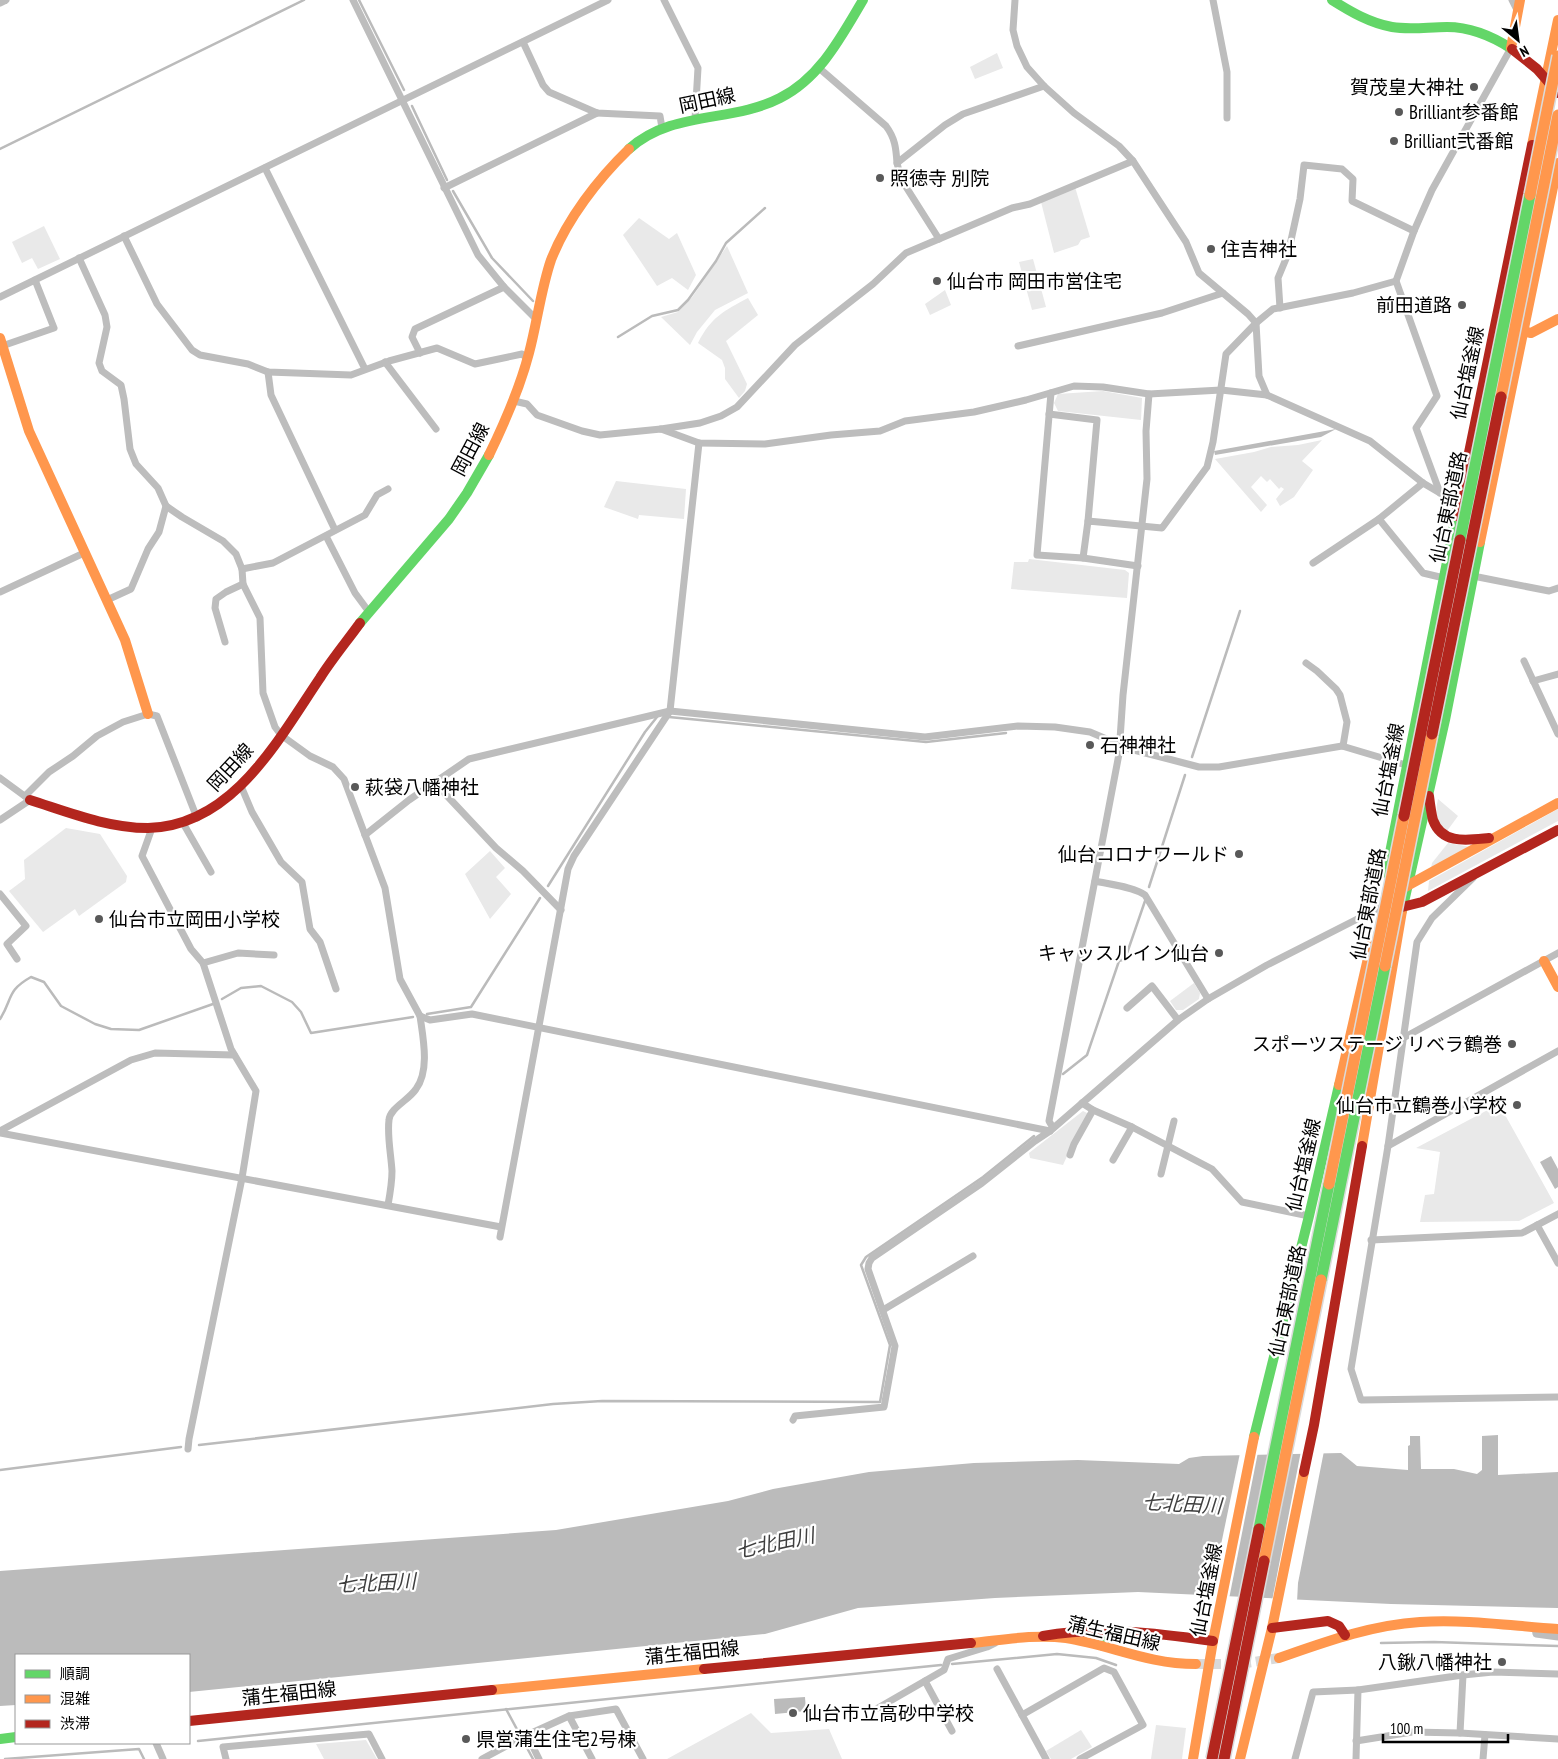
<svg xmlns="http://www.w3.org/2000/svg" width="1558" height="1759" viewBox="0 0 1558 1759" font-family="'PT Sans Narrow','Noto Sans JP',sans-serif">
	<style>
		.green { fill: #e9e9e9 }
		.water { fill: #bbb }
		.pier { fill: #fff }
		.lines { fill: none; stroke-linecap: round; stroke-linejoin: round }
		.stream { stroke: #bbb; stroke-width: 2.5 }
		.secondary-tunnel { stroke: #d9d9d9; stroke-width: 10; stroke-dasharray: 10 5; stroke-linecap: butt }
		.street { stroke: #bdbdbd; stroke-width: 7 }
		.fast { stroke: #63d668; stroke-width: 10 }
		.slow { stroke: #ff974d; stroke-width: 10 }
		.jam { stroke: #b3261e; stroke-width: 10 }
		.fast-bridge-casing { stroke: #dbdbdb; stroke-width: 14; stroke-linecap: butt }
		.slow-bridge-casing { stroke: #dbdbdb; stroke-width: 14; stroke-linecap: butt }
		.jam-bridge-casing { stroke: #dbdbdb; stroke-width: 14; stroke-linecap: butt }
		.fast-bridge { stroke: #63d668; stroke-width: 11 }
		.slow-bridge { stroke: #ff974d; stroke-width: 11 }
		.jam-bridge { stroke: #b3261e; stroke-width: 11 }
		.poi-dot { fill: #595959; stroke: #fff; stroke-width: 2 }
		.labels { text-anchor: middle; stroke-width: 4.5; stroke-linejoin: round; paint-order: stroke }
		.poi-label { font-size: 19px; fill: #000; stroke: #fff; text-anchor: start }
		.street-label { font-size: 19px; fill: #000; stroke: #fff }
		.water-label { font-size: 20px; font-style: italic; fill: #3f3f3f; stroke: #fff }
	</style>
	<rect width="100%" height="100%" fill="#fff"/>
	<g class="green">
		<polygon points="997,53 1003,68 975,79 970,67"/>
		<polygon points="1075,187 1090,237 1081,240 1078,245 1054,253 1041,202"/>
		<polygon points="639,218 669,239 677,233 696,275 688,290 672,278 657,286 623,235"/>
		<polygon points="44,226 60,259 38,269 32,258 22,263 12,242"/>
		<polygon points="727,246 748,293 715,310 697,332 690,345 661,317 678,312 693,296"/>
		<polygon points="1033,259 1046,307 1032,310 1019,262"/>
		<polygon points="945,290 951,305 930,315 925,304"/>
		<path d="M 748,298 L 758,315 L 726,341 L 747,384 L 745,391 L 739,398 L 725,379 L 725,368 L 722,360 L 698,343 C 711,317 724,311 748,298 Z"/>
		<polygon points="1103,391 1142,398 1141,420 1058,411 1054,403 1058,394"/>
		<polygon points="1322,440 1302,461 1313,470 1294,497 1280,506 1276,499 1284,489 1281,487 1279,489 1270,479 1267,482 1261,476 1251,487 1267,505 1261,512 1215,459 1254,452 1271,447 1298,445"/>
		<polygon points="616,481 686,489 684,519 639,515 638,519 604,507"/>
		<polygon points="1029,559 1125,570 1129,573 1127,598 1011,589 1014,562 1028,562"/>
		<path d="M 1438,799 L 1458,816 L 1447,831 C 1436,823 1435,812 1438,799 Z"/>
		<polygon points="1558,809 1558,821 1428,891 1429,881"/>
		<polygon points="66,828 100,834 127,876 126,882 79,916 75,909 43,932 9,891 25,879 24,860"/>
		<polygon points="1448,843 1471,847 1431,868 1432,863"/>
		<polygon points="490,851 505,868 496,877 511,894 490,919 465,874"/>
		<polygon points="1194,983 1200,993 1199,999 1183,1010 1176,1010 1170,1001"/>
		<polygon points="1499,1104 1554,1203 1519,1221 1420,1222 1425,1195 1434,1194 1440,1152 1416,1148"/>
		<polygon points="1083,1111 1089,1114 1073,1143 1063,1165 1030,1158 1029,1153"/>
		<polygon points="751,1713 771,1733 829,1729 842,1759 667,1759"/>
		<polygon points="1156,1725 1186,1728 1182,1759 1151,1759"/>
		<polygon points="1081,1730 1092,1747 1071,1759 1051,1759 1046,1751"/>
		<polygon points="366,1740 377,1759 324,1759 316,1744"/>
	</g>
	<g class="water">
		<polygon points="1336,429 1321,437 1215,455 1214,451"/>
		<polygon points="1551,1156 1558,1169 1558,1187 1555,1189 1540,1162"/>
		<polygon points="1498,1435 1498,1475 1558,1472 1558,1608 1391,1604 1138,1592 995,1598 858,1608 765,1634 189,1692 189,1655 16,1655 16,1705 0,1706 0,1571 556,1530 728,1501 773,1489 869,1472 974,1463 1078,1460 1179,1464 1189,1458 1203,1456 1341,1453 1357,1466 1408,1470 1408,1446 1410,1445 1410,1436 1420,1436 1421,1469 1454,1469 1477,1474 1482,1470 1482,1436"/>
		<polygon points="805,1697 806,1711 775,1714 774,1699"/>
	</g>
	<g class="pier">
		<polygon points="1301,1451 1324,1451 1298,1583 1297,1602 1272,1601"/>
		<polygon points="1258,1452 1229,1599 1210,1598 1240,1453"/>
	</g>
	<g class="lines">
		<g class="stream">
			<polyline points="359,0 404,90"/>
			<polyline points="412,106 447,180"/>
			<polyline points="0,149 304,0"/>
			<polyline points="453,191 492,258 533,301"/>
			<polyline points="618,337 652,316 678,310 688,300 716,261 726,243 765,208"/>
			<polyline points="669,717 926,742 1006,733"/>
			<polyline points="1192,757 1240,611"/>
			<polyline points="548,886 645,732 657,717"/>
			<polyline points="1149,887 1185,775"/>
			<polyline points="222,999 241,988 261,986 292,1002 301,1012 311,1033 413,1017"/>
			<polyline points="427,1014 471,1007 540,898"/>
			<path d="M 0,1019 C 13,999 6,991 31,977 L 44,982 L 61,1006 L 95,1024 L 111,1029 L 139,1030 L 213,1004"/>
			<polyline points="1063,1074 1087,1055 1119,961 1125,959 1145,901"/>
			<polyline points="199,1445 553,1404 602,1401 880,1402 890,1345 861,1265 866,1257 983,1177 1034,1136"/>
			<polyline points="0,1470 181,1447"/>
			<polyline points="1381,1643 1434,1642 1558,1646"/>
			<polyline points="952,1664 1057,1654 1096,1658 1116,1665"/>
			<polyline points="506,1709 533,1759"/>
			<polyline points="198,1741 941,1665"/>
			<polyline points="5,1759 139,1749 144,1759"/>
		</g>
		<polyline class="secondary-tunnel" points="1196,1664 1240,1664 1279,1658"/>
		<g class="street">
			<polyline points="353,0 478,255 504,287 537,320"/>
			<polyline points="664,0 698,68 695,119"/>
			<polyline points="1015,0 1013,30 1017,46 1027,67 1044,86 1074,113 1119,146 1133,161 1186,242 1199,273 1248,314 1256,323 1259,376 1267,395"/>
			<polyline points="1213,0 1227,72 1227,118"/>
			<polyline points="1512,0 1517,10"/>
			<polyline points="0,3 6,0"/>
			<polyline points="523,42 543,85 549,92 597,113 660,116 662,128"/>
			<path d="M 819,68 L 886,126 C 895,138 896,148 897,163"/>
			<polyline points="265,168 365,369"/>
			<polyline points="444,188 597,113"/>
			<polyline points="124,236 157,304 192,350 200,355 248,364 268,372 351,375 389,361 437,348 475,364 522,354 528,359"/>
			<polyline points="939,239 901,179 897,163 945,125 963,114 1044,86"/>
			<polyline points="79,258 105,315 107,327 99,363 102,371 121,385 124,399 130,449 136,464 158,488 166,506 182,517 223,541 236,554 242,569 243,584 260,618 263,693 275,727 281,735 310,756 333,767 344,779 385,888 400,979 420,1016 430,1020 472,1014 1050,1131"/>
			<polyline points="0,297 608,0"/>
			<polyline points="1280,308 1278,278 1288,254 1300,199 1304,165 1342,169 1353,179 1352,201 1414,231"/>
			<polyline points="2,346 54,328 35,280"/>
			<polyline points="1018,346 1162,313 1223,293"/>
			<polyline points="420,353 412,337 415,329 504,287"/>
			<polyline points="385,362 436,429"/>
			<polyline points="268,372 271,395 335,530"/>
			<polyline points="1051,393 1037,555 1083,558 1138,566"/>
			<polyline points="514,401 527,404 537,415 582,431 600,435 661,429 699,443 765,444 831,435 880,431 905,421 974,412 1026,400 1074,386 1103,387 1149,394 1221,390 1267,395 1370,441 1423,483 1440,493 1458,507"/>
			<polyline points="1049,414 1097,420 1088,521"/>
			<polyline points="661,429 700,423 721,416 737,407 795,345 873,284 906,253 1012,208 1030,204 1133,161"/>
			<polyline points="1440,493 1416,428 1437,396 1396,281 1414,231 1432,190 1511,48"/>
			<polyline points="1379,519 1423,573 1444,578"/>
			<polyline points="326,536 355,593 369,612"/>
			<polyline points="1083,558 1088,521 1162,528 1207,467 1213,442 1226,354 1256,323 1273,309 1353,293 1396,281"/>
			<polyline points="1313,563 1379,519 1423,483"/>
			<polyline points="242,569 273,563 365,515 377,495 388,489"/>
			<polyline points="1473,576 1549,591 1558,588"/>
			<polyline points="0,592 84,553"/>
			<polyline points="107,600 131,589 148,549 159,532 166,506"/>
			<polyline points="225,642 215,608 216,599 226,592 243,584"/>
			<polyline points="1524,661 1558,734"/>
			<polyline points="1306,663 1317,671 1336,689 1340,695 1347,722 1343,746"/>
			<polyline points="1533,681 1558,674"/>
			<polyline points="0,778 30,800 0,820"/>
			<polyline points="435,783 496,848 523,871 561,910"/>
			<polyline points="241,786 252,812 281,862 302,882 310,929 320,942 336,989"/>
			<polyline points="25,796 49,772 73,756 97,736 123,722 148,714 157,716 197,818"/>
			<polyline points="183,823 211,872"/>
			<polyline points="152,828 142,856 191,949 203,963 231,1049 256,1091 242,1178 189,1439 188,1449"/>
			<polyline points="365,835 409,800 469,759 670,711 925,737 1018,726 1055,727 1090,732 1130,749 1199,767 1219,767 1342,746 1406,765"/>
			<polyline points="1473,878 1432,918 1417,942 1388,1146 1351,1369 1361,1400 1558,1397"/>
			<path d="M 1095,881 C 1108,884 1135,887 1145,895 L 1208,999"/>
			<polyline points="0,894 26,926 7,944 17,959"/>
			<polyline points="203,963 238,953 274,955"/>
			<polyline points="1127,1008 1152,986 1178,1020"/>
			<polyline points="1405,1037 1558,953"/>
			<polyline points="1082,1103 1093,1110 1132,1127 1212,1169 1242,1202 1309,1216"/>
			<polyline points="1053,1128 1049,1121 1119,754 1123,695 1147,479 1146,431 1149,394"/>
			<polyline points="0,1131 131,1060 155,1053 234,1055"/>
			<polyline points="0,1133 501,1227"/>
			<polyline points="1388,1146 1558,1051"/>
			<polyline points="1070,1155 1074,1144 1093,1110"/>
			<polyline points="1113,1160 1132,1127"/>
			<polyline points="1161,1174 1174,1121"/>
			<path d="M 388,1205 C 390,1194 392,1182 392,1171 C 391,1154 387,1136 389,1120 C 390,1108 409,1100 416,1089 C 430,1070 423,1038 420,1016"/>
			<polyline points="1537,1225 1558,1263"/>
			<polyline points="500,1237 568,869 574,856 670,711 699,443"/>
			<polyline points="1371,1240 1522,1233 1558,1214"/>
			<polyline points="883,1310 973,1256"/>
			<polyline points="793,1420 795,1416 884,1407 895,1346 868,1269 869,1263 872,1258 982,1183 1035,1141 1050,1131 1178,1020 1208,999 1267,965 1379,908"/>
			<polyline points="1535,1628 1536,1634 1558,1637"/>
			<polyline points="997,1669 1046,1759"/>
			<polyline points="925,1681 952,1731"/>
			<polyline points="1358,1690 1463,1675 1493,1672 1558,1674"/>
			<polyline points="878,1708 944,1670 948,1659 987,1647 995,1643"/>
			<polyline points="1022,1715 1104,1668 1114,1672 1143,1725 1080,1759"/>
			<polyline points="569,1716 592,1759"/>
			<polyline points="1460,1733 1463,1675"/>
			<polyline points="527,1735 539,1759"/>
			<polyline points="1356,1741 1412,1732 1460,1733 1558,1739"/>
			<polyline points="156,1743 163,1759"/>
			<polyline points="226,1759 223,1747 369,1734 382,1759"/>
			<polyline points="482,1759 527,1735 569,1716 616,1709 643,1759"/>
			<polyline points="1295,1759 1313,1692 1358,1690 1356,1759"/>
			<polyline points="1483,1759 1485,1735"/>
		</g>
		<g class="fast">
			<path d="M 1332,0 C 1351,12 1370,23 1392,27 C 1410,30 1428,27 1447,27 C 1471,27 1492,36 1512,49"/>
			<path d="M 629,149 C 672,110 732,123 780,98 C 820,78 841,37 863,0"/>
			<polyline points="360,623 449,519 467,493 489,455"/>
			<polyline points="1386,873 1456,516"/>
			<polyline points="1402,911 1445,720 1480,542"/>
			<polyline points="1254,1437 1309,1216 1339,1085"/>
			<polyline points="1103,1646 1106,1635 1110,1630"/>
			<polyline points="0,1739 16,1737"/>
		</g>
		<g class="slow">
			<polyline points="1511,48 1520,0"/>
			<polyline points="1532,145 1558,20"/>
			<polyline points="1522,331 1531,333 1558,319"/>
			<polyline points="0,338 29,431 125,640 148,714"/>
			<path d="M 489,455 C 505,422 520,388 529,353 C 537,323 541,289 551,260 C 567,219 598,179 629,149"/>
			<polyline points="1480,542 1558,163"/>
			<polyline points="1405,887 1558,803"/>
			<polyline points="1544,961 1558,987"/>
			<polyline points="1339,1085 1371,945"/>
			<polyline points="1362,1146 1402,911"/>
			<path d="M 971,1643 C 1002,1640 1034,1634 1066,1638 C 1111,1645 1147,1664 1196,1664"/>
			<path d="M 1279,1658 C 1325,1642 1371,1625 1420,1622 C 1466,1619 1512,1626 1558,1629"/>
			<polyline points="492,1690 704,1669"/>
			<polyline points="1193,1759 1213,1641 1254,1437"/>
			<polyline points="1240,1759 1272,1628 1304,1472"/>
		</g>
		<g class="jam">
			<polyline points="1512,49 1537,69 1558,93"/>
			<polyline points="1456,516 1532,145"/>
			<path d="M 1429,796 C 1430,804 1431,812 1433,820 C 1442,845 1468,840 1489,838"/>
			<path d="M 30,800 C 68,812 107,828 148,828 C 233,826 278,740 320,678 C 332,659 347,641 360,623"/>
			<polyline points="1398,908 1422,902 1558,830"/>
			<polyline points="1304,1472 1314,1425 1362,1146"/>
			<polyline points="1272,1628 1328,1621 1339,1626 1345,1635"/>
			<path d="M 1043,1636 C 1100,1626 1156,1633 1213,1641"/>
			<polyline points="704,1669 971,1643"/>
			<polyline points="189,1721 492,1690"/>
		</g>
		<defs>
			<g id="fast-bridge">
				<polyline points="1460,540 1530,195"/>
				<polyline points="1321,1280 1385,966"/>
				<polyline points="1259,1529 1329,1184"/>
			</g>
			<g id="slow-bridge">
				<polyline points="1530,195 1558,56"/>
				<polyline points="1501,397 1558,115"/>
				<polyline points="1385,966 1432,734"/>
				<polyline points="1329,1184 1404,816"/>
				<polyline points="1264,1561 1321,1280"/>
			</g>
			<g id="jam-bridge">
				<polyline points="1432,734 1501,397"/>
				<polyline points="1404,816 1460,540"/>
				<polyline points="1212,1759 1259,1529"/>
				<polyline points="1224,1759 1264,1561"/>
			</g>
		</defs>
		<use href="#fast-bridge" class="fast-bridge-casing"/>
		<use href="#slow-bridge" class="slow-bridge-casing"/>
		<use href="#jam-bridge" class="jam-bridge-casing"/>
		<use href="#fast-bridge" class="fast-bridge"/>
		<use href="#slow-bridge" class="slow-bridge"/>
		<use href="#jam-bridge" class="jam-bridge"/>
	</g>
	<g class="poi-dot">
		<circle cx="1474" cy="87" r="5"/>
		<circle cx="1399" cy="112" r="5"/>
		<circle cx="1394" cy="141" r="5"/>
		<circle cx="880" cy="178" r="5"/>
		<circle cx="1211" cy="249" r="5"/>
		<circle cx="937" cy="281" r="5"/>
		<circle cx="1462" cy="305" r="5"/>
		<circle cx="1090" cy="745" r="5"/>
		<circle cx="355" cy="787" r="5"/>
		<circle cx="1239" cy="854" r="5"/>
		<circle cx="99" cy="919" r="5"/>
		<circle cx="1219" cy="953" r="5"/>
		<circle cx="1512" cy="1044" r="5"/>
		<circle cx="1517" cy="1105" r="5"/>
		<circle cx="1502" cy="1662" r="5"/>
		<circle cx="793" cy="1713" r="5"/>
		<circle cx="466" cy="1739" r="5"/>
	</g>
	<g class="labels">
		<g class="poi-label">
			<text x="1464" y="94" text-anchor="end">賀茂皇大神社</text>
			<text x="1409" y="119">Brilliant参番館</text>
			<text x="1404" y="148">Brilliant弐番館</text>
			<text x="890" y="185">照徳寺 別院</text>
			<text x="1221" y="256">住吉神社</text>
			<text x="947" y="288">仙台市 岡田市営住宅</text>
			<text x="1452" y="312" text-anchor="end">前田道路</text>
			<text x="1100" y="752">石神神社</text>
			<text x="365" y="794">萩袋八幡神社</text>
			<text x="1229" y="861" text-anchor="end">仙台コロナワールド</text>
			<text x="109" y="926">仙台市立岡田小学校</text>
			<text x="1209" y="960" text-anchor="end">キャッスルイン仙台</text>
			<text x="1502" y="1051" text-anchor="end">スポーツステージ リベラ鶴巻</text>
			<text x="1507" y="1112" text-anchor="end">仙台市立鶴巻小学校</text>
			<text x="1492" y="1669" text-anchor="end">八鍬八幡神社</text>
			<text x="803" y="1720">仙台市立高砂中学校</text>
			<text x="476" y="1746">県営蒲生住宅2号棟</text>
		</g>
		<g class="street-label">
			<text transform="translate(707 100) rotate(-12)" y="7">岡田線</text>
			<text transform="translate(1467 373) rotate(-78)" y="7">仙台塩釜線</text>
			<text transform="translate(470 449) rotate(-62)" y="7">岡田線</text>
			<text transform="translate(1448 507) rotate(-78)" y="7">仙台東部道路</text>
			<text transform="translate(230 767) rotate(-47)" y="7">岡田線</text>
			<text transform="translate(1388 770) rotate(-79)" y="7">仙台塩釜線</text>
			<text transform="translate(1368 904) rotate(-79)" y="7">仙台東部道路</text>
			<text transform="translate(1303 1165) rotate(-77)" y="7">仙台塩釜線</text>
			<text transform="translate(1287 1301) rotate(-78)" y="7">仙台東部道路</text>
			<text transform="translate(1206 1590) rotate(-79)" y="7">仙台塩釜線</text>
			<text transform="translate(1114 1633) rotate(13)" y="7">蒲生福田線</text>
			<text transform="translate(692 1652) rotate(-6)" y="7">蒲生福田線</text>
			<text transform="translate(289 1693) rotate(-6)" y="7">蒲生福田線</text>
		</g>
		<g class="water-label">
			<text transform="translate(1182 1504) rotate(3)" y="7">七北田川</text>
			<text transform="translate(775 1543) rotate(-12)" y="7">七北田川</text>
			<text transform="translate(376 1583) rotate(-3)" y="7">七北田川</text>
		</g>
	</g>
	<rect x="15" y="1654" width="175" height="90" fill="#ffffff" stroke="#999999"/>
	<rect x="25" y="1670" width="25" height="8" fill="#63d668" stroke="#999999"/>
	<text x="60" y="1679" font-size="15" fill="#000000">順調</text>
	<rect x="25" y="1695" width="25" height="8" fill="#ff974d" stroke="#999999"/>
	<text x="60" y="1704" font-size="15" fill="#000000">混雑</text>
	<rect x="25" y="1720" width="25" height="8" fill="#b3261e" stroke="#999999"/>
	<text x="60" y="1729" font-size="15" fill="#000000">渋滞</text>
	<g transform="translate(1518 40) rotate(151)" stroke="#ffffff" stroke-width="4" paint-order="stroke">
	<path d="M0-4L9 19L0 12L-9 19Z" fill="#000000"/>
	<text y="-8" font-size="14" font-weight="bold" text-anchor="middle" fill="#000000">N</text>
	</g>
	<path d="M1383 1734v8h125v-8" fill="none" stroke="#000000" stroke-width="2.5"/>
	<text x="1390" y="1734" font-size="15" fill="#000000" stroke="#ffffff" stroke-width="4" paint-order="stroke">100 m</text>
</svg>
